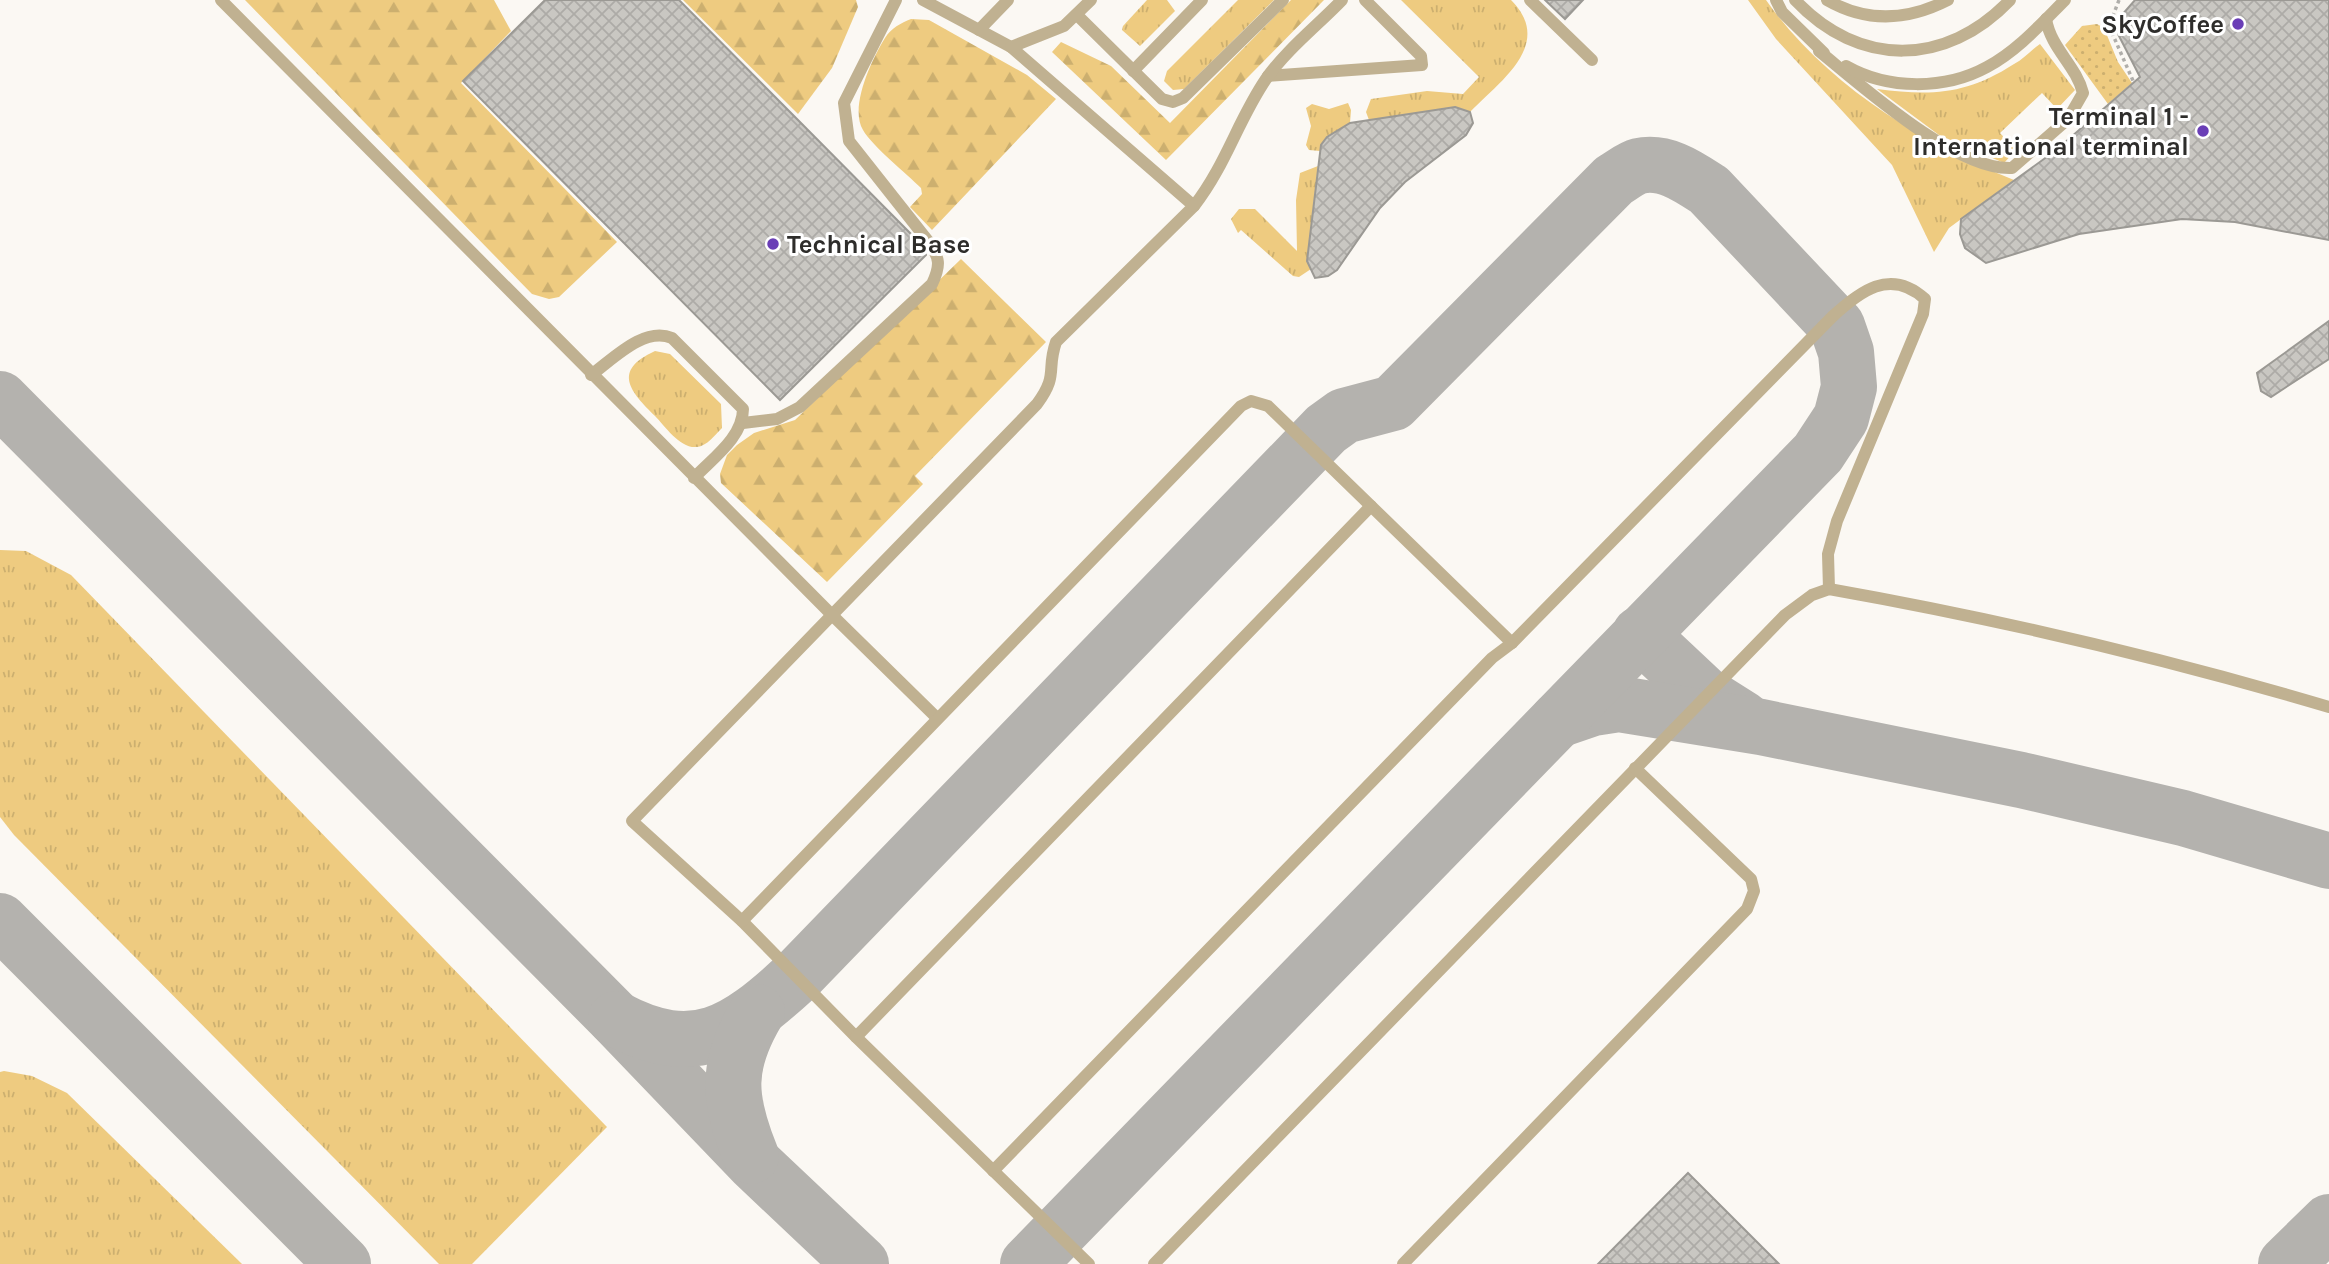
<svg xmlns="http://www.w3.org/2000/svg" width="2329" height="1264" viewBox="0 0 2329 1264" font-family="Karla,sans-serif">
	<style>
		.grass { fill: url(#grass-tufts) }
		.forest { fill: url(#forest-firs) }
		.garden { fill: url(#garden-dots) }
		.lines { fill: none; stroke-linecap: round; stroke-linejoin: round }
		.taxiway { stroke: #b4b2ae; stroke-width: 56 }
		.building { fill: url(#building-cross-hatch); stroke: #9b9994; stroke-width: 2 }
		.path { stroke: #b0aeaa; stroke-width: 3.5; stroke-dasharray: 3.5 3.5; stroke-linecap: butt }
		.service { stroke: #c0b191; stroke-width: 12 }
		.poi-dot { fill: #6a3eb6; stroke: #fff; stroke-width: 2.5 }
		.labels { text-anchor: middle; stroke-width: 6; stroke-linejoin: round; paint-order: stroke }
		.poi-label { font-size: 26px; font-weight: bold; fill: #2e2d2b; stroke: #fff; text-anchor: end }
	</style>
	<defs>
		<pattern id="grass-tufts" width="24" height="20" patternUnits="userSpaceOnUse" patternTransform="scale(1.75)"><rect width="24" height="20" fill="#eecb80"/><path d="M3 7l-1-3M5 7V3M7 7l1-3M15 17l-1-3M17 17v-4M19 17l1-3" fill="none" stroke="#ccaf6f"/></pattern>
		<pattern id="forest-firs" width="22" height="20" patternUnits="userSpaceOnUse" patternTransform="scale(1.75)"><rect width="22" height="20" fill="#eecb80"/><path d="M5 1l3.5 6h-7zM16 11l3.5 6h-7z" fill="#ccaf6f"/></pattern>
		<pattern id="garden-dots" width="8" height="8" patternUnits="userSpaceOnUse" patternTransform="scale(1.75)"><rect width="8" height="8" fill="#eecb80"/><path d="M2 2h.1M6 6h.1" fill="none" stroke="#ccaf6f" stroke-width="1.8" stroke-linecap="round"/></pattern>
		<pattern id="building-cross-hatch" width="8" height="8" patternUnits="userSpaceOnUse" patternTransform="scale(1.75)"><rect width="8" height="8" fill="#c9c7c2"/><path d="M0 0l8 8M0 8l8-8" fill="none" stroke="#adaba7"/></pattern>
	</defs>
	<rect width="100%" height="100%" fill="#fbf8f3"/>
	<g class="grass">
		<polygon points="1147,0 1167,0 1175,11 1140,46 1122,30 1123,26"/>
		<polygon points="1238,0 1274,0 1184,89 1173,90 1164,81 1167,71"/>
		<path d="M 1401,0 L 1511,0 C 1555,44 1500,81 1470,112 L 1455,107 L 1369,120 L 1366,112 L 1371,99 L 1427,91 L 1463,94 L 1479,77 Z"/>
		<path d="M 1748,0 L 1766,0 C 1825,84 1921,143 2014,180 L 1949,228 L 1934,252 L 1892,165 L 1776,39 Z"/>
		<path d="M 2040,44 L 2075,90 L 2057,109 L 2042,93 L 2000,133 L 2016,150 L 2004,163 L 1939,135 L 1877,89 C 1931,96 1966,95 2014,64 C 2024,59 2031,50 2040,44 Z"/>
		<polygon points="1348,103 1351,110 1350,123 1327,137 1320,151 1309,150 1306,145 1311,126 1306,108 1312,104 1329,109"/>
		<polygon points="1318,166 1307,261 1311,269 1299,277 1293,276 1241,230 1238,233 1231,219 1239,209 1255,209 1297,251 1296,200 1300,173"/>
		<path d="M 655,351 L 670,354 L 721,404 L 722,428 C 715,435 707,446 697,447 C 680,449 665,426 655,416 C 631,392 611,371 655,351 Z"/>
		<polygon points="0,550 26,551 71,575 607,1127 472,1264 439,1264 14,835 0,817"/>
		<polygon points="4,1071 32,1076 67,1093 242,1264 0,1264 0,1072"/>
	</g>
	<g class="forest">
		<polygon points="245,0 494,0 511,31 461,83 617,242 559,297 549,299 532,294"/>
		<polygon points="683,0 856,0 858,7 832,68 798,114"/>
		<polygon points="1291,0 1324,0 1166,160 1052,52 1061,42 1111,66 1170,123"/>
		<path d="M 911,19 L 929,20 L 1027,75 L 1056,99 L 932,230 L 910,207 L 922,194 L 921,188 C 907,174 872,146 863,130 C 849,107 872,59 885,38 C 891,28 901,23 911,19 Z"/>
		<polygon points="961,259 1046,342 915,476 923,484 827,582 721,483 720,474 727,455 737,445 754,433 795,420"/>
	</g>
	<polygon class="garden" points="2097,24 2104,28 2118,62 2132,83 2108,104 2065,45 2082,26"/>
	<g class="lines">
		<g class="taxiway">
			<polyline points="0,399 616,1019 754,1163 861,1264"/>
			<polyline points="1640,634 1705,695 1743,719"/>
			<polyline points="1558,720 1593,708 1619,704 1761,727 2021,780 2183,818 2329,861"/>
			<polyline points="0,921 343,1264"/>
			<path d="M 616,1019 C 695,1061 736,1032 796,977 L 1326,429 L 1344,416 L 1393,403 L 1614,180 C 1621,176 1631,168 1639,166 C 1665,160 1689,177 1709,190 L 1837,326 L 1846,352 L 1849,387 L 1841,418 L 1818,453 L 1028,1264"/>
			<path d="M 751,1156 C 728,1099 725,1066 757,1012"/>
			<polyline points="2286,1264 2329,1222"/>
		</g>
	</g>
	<g class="building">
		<polygon points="545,0 679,0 912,235 925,252 926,255 780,400 463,81"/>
		<polygon points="1545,0 1583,0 1565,19"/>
		<polygon points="2135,0 2329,0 2329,240 2235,222 2182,219 2079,234 1986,263 1965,248 1960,234 1961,219 2055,151 2140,77 2118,34 2121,16"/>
		<polygon points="1455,107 1470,112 1473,123 1466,135 1405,182 1380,208 1337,270 1328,276 1315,278 1307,261 1321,145 1327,137 1350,123"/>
		<polygon points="2329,321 2329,359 2271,397 2261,391 2257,373"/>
		<polygon points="1688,1173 1779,1264 1598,1264"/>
	</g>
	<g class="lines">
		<polyline class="path" points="2119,0 2109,26 2134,83"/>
		<g class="service">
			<path d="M 221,0 L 832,615 L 1037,404 C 1059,374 1046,371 1056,342 L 1194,206 L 1011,47 L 923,0"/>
			<polyline points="1530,0 1592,60"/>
			<polyline points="1776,0 1782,12 1824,53"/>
			<path d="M 1795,0 C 1859,68 1946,67 2010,0"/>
			<path d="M 1827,0 C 1867,23 1907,21 1948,0"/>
			<polyline points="1077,15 1162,99 1173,102 1183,98 1283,0"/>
			<polyline points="979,30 1008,0"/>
			<polyline points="1011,47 1064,26 1091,0"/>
			<path d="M 1819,51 C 1861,85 1956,171 2012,168 L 2068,119 L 2083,93 C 2076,65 2051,49 2046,19"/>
			<path d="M 1846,66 C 1888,90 1945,90 1987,67 C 2017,51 2041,24 2065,0"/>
			<polyline points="1133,71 1202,0"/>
			<polyline points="1268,76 1422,65 1421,56 1365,0"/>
			<path d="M 1194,206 C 1226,165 1238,120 1266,79 C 1286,50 1318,25 1342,0"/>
			<path d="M 591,375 C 613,359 644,326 672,338 L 743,409 C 743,437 713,458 694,478"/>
			<path d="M 743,423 L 777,419 L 800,407 L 932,284 C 941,265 940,258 928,241 L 849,141 L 844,103 L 896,0"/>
			<polyline points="937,718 832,615 632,821 742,921 856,1037 1089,1264"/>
			<polyline points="742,921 1241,406 1251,401 1268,406 1512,643"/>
			<polyline points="856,1037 1371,506"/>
			<path d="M 993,1171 L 1492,658 L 1512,643 L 1832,317 C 1859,292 1890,267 1925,299 L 1923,314 L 1837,521 L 1828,554 L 1829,589"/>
			<path d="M 1154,1264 L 1785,615 L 1812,595 L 1829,589 C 1998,619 2164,658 2329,707"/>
			<polyline points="1403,1264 1747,909 1754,891 1751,879 1635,768"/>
		</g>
	</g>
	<g class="poi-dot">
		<circle cx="2238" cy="24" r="7"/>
		<circle cx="2203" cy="131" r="7"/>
		<circle cx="773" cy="244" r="7"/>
	</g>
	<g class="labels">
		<g class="poi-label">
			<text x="2224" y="33">SkyCoffee</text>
			<text x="2189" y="125">Terminal 1 -<tspan x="2189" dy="30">International terminal</tspan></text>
			<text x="787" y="253" text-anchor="start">Technical Base</text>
		</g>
	</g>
</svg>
